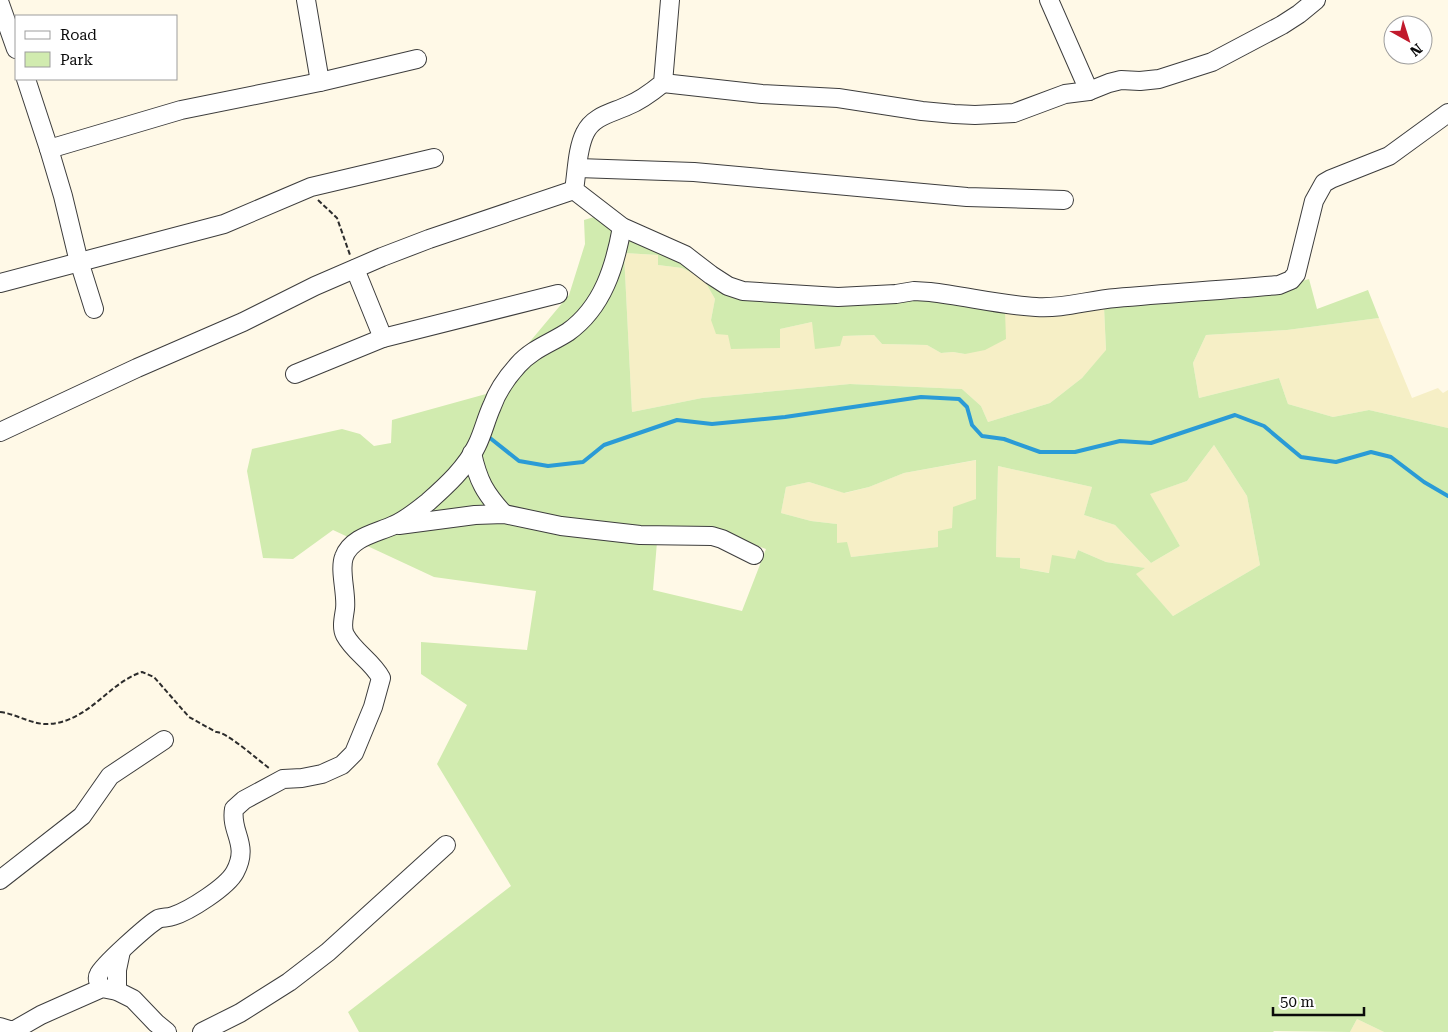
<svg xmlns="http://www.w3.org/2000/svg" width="1448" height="1032" viewBox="0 0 1448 1032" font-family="'Roboto Serif',serif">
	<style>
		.farmland { fill: #f6efc6 }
		.green { fill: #d1ebaf; fill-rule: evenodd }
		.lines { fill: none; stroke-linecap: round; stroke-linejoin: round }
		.stream { stroke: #2a9bd6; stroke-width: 4 }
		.minor-casing { stroke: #3d3d3d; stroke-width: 20 }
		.path { stroke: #2c2c2c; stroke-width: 2; stroke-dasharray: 5 2.5; stroke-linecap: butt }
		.minor { stroke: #fff; stroke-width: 18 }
	</style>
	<rect width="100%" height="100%" fill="#fff9e7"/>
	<g class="farmland">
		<polygon points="624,253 658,255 658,265 682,268 703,278 715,299 711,320 780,329 812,322 843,336 874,335 882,344 927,345 941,353 953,352 965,354 1005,310 1104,307 1106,351 1082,378 1050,403 988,422 981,406 962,389 850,384 702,398 632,412"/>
		<polygon points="1379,318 1412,398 1438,388 1443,393 1448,390 1448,428 1369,410 1333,417 1288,404 1279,378 1199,398 1193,363 1206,335 1287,330"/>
		<polygon points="1214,445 1247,496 1260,565 1173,616 1135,574 1144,568 1106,562 1078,550 1075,559 1050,573 1020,568 1020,558 996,557 998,466 1092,487 1084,515 1115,525 1151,563 1180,546 1149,494 1187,481"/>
		<polygon points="977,460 976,499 952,528 939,547 851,557 837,544 837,524 811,521 781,513 786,487 809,482 845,493 869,487 904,473"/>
		<polygon points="1357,1019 1384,1032 1350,1032"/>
	</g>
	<path class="green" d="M 594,217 L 636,242 L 684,261 L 717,285 L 928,296 L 1114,301 L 1241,299 L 1309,279 L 1317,309 L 1368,290 L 1379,318 L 1287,330 L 1206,335 L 1193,363 L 1199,398 L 1279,378 L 1288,404 L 1333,417 L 1369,410 L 1448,428 L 1448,1032 L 1384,1032 L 1357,1019 L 1350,1032 L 1274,1031 L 1273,1032 L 359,1032 L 348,1012 L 511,886 L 437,764 L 467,705 L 421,674 L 421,642 L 527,650 L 536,591 L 434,577 L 333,530 L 293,559 L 263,558 L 247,471 L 252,449 L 342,429 L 360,434 L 374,446 L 391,443 L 392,420 L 486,394 L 569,295 L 585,244 L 584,220 ZM 624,253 L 658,255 L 658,265 L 682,268 L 703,278 L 715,299 L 711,320 L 716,334 L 728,335 L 731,349 L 780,348 L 780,329 L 812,322 L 815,349 L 840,346 L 843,336 L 874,335 L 882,344 L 927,345 L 941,353 L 953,352 L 965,354 L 985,350 L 1006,339 L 1005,311 L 1104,307 L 1106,350 L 1082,378 L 1050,403 L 988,422 L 981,406 L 962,389 L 850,384 L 702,398 L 632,412 ZM 1214,445 L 1247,496 L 1260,565 L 1173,616 L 1136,574 L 1145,568 L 1106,562 L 1078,550 L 1075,559 L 1052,555 L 1049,573 L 1020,568 L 1020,558 L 996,557 L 998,466 L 1092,487 L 1084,515 L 1115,525 L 1151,563 L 1180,546 L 1150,494 L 1187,481 ZM 976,460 L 976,499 L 953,507 L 952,528 L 938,531 L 938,547 L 851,557 L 847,542 L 837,543 L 837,524 L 811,521 L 781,513 L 786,487 L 809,482 L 844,493 L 869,487 L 904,473 ZM 709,528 L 766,549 L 742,611 L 653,590 L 658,530 Z"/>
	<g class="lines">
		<polyline class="stream" points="490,438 519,461 548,466 583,462 604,445 677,420 712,424 785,417 921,397 959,399 967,407 972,425 982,436 1004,439 1040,452 1075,452 1120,441 1151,443 1235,415 1264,426 1301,457 1336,462 1371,452 1391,457 1424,482 1448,496"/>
		<defs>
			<g id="minor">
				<polyline points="306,0 320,82"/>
				<path d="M 670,0 L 663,83 C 652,92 640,101 627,106 C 612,113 593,116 585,133 C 577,149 577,172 574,190 L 622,227 L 685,255 L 711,275 L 728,286 L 743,291 L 838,297 L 896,294 L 914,291 L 930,292 C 965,296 1000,305 1036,307 C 1063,309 1089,300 1116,298 C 1170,293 1225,290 1279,285 L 1291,280 L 1296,274 L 1314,201 L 1324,183 L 1331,179 L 1389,156 L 1448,113"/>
				<polyline points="1049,0 1089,91"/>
				<polyline points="0,4 16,49"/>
				<polyline points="26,79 49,149 63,196 78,258 94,309"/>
				<polyline points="663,83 762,94 838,98 922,111 954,114 975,115 1014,113 1065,94 1089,91 1109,83 1121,80 1140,81 1159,79 1212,62 1282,25 1299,14 1316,0"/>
				<polyline points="49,149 181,110 320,82 417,59"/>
				<polyline points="578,168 694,172 967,197 1064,200"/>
				<polyline points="355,269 383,338"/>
				<polyline points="0,283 224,224 311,187 434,158"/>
				<polyline points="295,374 383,338 558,294"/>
				<polyline points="0,432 137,368 243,322 315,286 382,257 429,239 574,190"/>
				<path d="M 472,453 C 478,481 485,493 504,514"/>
				<polyline points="399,525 475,515 504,514 561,526 640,535 712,536 722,539 754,555"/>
				<polyline points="0,880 82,816 110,776 164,740"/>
				<path d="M 102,988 C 99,983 96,979 99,974 C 102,966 149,924 158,919 C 162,917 168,918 173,916 C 189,911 227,887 235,872 C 250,844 230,833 234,809 L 244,800 L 283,779 L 302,778 L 322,774 L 342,765 L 354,753 L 373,707 L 381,678 C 372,661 354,652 345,635 C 341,627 344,617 345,609 C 347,594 339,570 344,557 C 351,537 377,533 394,525 C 406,520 418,510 428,502 C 446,486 467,467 477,445 C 483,433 486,419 492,406 C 497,392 508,376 518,365 C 532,349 551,343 568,332 C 603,307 615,266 622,227"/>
				<polyline points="117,991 117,970 121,951"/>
				<polyline points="0,1027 13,1031 41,1015 102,988 117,991 133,999 156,1023 167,1032"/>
				<polyline points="202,1032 240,1013 289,982 328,952 446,845"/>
			</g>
		</defs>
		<use href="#minor" class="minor-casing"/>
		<g class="path">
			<polyline points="318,200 337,218 350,255"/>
			<path d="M 0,712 C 17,714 32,725 49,724 C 90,721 108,683 142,672 L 154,677 L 189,717 L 216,732 C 226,731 259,761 269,768"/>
		</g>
		<use href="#minor" class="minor"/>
	</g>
	<rect x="15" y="15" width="162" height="65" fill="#ffffff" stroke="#9d9d9d"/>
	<rect x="25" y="31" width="25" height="8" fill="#ffffff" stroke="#9d9d9d"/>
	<text x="60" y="40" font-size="15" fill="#0a0a0a">Road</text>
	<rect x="25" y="52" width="25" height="15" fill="#d1ebaf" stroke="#9d9d9d"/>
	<text x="60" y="65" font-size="15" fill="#0a0a0a">Park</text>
	<g transform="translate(1408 40) rotate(141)"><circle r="24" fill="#ffffff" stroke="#9d9d9d"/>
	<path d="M0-4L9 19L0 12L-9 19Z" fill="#c11a2c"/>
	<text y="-8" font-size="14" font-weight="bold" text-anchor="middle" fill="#0a0a0a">N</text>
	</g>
	<path d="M1273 1007v8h91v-8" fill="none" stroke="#0a0a0a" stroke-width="2.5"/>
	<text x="1280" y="1007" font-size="15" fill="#0a0a0a" stroke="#ffffff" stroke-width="4" paint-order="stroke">50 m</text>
</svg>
